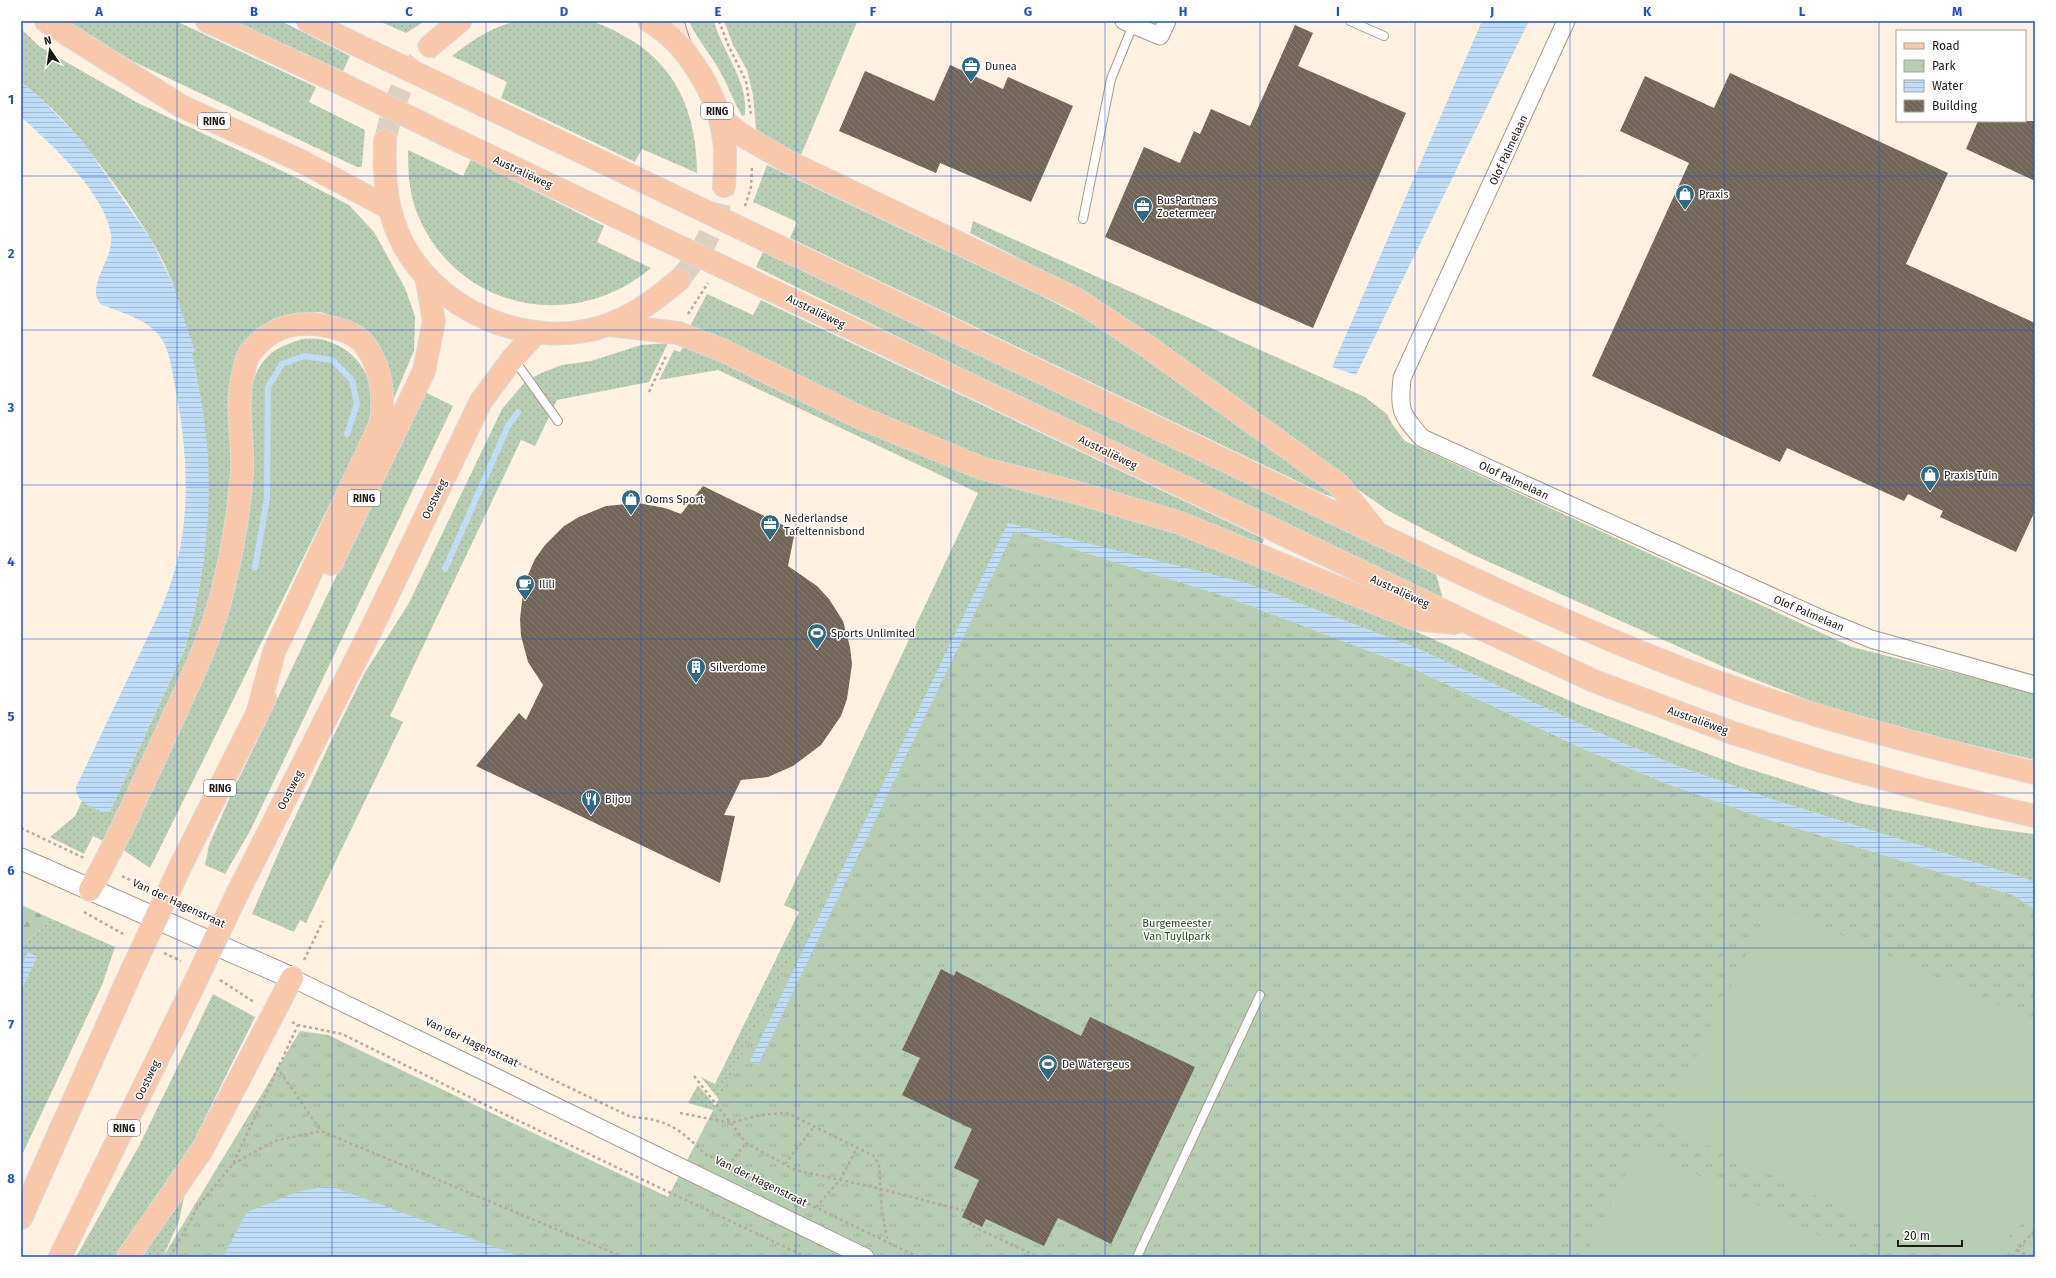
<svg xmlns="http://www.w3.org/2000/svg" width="2056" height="1278" viewBox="0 0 2056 1278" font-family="'Fira Sans',sans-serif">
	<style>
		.grass { fill: url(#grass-dots) }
		.forest { fill: url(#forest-firs) }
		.park { fill: url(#park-tufts) }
		.pitch { fill: #b8ceb3 }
		.water { fill: url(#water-rules) }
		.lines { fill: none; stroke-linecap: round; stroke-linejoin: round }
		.stream { stroke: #c0ddf8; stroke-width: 6 }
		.building { fill: url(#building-back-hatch) }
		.primary-tunnel { stroke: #dcd0c1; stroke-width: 22; stroke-dasharray: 22 11; stroke-linecap: butt }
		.service-casing { stroke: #a69a8a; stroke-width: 10 }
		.minor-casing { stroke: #a69a8a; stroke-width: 19 }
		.tertiary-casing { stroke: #a69a8a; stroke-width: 23 }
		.secondary-casing { stroke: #a69a8a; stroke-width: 24 }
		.primary-casing { stroke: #dbdad9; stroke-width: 24 }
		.path { stroke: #b5aa9d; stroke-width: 2.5; stroke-dasharray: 3 3; stroke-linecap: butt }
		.service { stroke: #fff; stroke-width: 8 }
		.minor { stroke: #fff; stroke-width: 17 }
		.tertiary { stroke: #fff; stroke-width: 21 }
		.secondary { stroke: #fce3d4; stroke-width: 22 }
		.primary { stroke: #f9c8aa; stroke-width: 22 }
		.primary-bridge-casing { stroke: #dbdad9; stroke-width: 24; stroke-linecap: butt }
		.primary-bridge { stroke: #f9c8aa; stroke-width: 22 }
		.grid { fill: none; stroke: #1d4ed8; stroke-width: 1; stroke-opacity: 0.55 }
		.labels { text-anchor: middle; stroke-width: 3; stroke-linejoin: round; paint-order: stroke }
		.shield { fill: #fff; stroke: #615d59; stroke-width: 1 }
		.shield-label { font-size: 10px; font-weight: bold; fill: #1d1812 }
		.poi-label { font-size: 11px; fill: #1d1812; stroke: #fff; text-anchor: start }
		.street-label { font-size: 11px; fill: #1d1812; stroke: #fff }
		.park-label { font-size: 11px; fill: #224b19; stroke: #fff }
		.neatline { fill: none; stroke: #1d4ed8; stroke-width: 1.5 }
		.grid-label { font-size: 13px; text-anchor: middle; font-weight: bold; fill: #1d4ed8 }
	</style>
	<defs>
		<pattern id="grass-dots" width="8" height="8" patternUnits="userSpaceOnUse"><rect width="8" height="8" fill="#b8ceb3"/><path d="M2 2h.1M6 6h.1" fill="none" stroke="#9eb099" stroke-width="1.8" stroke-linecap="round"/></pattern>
		<pattern id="forest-firs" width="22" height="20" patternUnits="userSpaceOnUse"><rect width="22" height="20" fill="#b8ceb3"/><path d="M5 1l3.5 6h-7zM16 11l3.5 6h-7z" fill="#9eb099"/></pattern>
		<pattern id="park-tufts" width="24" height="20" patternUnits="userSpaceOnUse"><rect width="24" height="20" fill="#b8ceb3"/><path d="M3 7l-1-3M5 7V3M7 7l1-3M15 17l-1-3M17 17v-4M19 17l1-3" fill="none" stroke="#9eb099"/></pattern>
		<pattern id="water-rules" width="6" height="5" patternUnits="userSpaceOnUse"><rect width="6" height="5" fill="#c0ddf8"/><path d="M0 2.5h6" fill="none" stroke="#a5bdd4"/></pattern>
		<pattern id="building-back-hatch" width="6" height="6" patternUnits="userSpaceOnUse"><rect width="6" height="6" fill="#706556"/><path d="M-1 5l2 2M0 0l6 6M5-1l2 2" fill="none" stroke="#867e73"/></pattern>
	</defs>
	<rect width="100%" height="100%" fill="#fef1e0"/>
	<g class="grass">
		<polygon points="65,21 176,21 316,87 309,102 365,130 362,165 361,167 357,167 130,60"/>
		<polygon points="233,21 281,21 350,56 343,71"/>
		<polygon points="379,21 425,21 406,33"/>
		<path d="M 518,21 C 541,21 566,18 588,21 C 600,23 612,29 622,35 C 677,63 697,115 697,173 L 642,149 L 635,162 L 501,98 L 507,82 L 452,56 C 472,40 493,26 518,21 Z"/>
		<path d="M 689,21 L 714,21 C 722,52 749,81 745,115 L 742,116 C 733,100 727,83 718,68 C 709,52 696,38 689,21 Z"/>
		<polygon points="724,21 857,22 801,155 768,139 756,129 753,95 747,70 733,45"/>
		<path d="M 21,29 L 40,47 L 136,102 L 295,177 L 349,205 L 374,232 L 405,288 L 415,316 L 414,351 L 391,405 L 355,326 L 340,318 L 320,312 L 290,314 L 275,320 L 238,355 L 232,371 L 230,390 L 234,472 L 225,551 L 202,637 L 105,842 L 93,836 L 84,854 L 50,837 L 75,816 L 82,801 L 105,813 L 109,813 L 184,651 C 217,543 215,426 182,319 C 178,306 176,292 171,279 C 155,241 131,207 107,174 C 82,141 56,107 21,83 Z"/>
		<path d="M 408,150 L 463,176 L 471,159 L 604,226 L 597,242 L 651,268 C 573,334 456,310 417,213 C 409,193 408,172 408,150 Z"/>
		<polygon points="767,165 1044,297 1107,330 1336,496 1333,497 1324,494 790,238 797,222 753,202"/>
		<polygon points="973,221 1365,397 1387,414 1392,424 1405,441 1852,647 2035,693 2035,760 1918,732 1815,703 1724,667 1471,554 1387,510 1063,281 970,233"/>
		<polygon points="763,252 1436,574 1443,599 1010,392 756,267"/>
		<polygon points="707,294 753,315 761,300 1264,539 1261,547 1062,485 907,432 689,328"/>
		<path d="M 302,339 C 310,339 320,338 327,341 C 360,351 377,382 370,416 C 368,425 362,435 359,445 L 150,868 L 119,847 L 198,684 L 249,392 C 261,358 268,350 302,339 Z"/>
		<polygon points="668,343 649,382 557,400 535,446 521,440 390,716 403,722 306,923 300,920 294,932 252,914 281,847 329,745 364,674 409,603 502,409 525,382 541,373 562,365 591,361 641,345"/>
		<polygon points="684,345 983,480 1172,529 1286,573 1579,705 1740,766 1858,803 1987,828 2035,834 2035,883 2021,877 1777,801 1672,764 1602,734 1416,648 1243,582 729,1112 701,1077 715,1084 799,912 784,905 978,493 718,370 659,380 674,350 680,352"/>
		<polygon points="425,392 453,406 250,831 225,874 205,865 209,845 230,797"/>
		<polygon points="52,919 115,947 102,985 21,1157 21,990 37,957 28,952 21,967 21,946"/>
		<polygon points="213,994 255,1017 198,1132 179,1221 163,1257 76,1257 139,1146"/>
		<polygon points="698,1085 717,1108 716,1111 688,1103"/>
	</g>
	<polygon class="forest" points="21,905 52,919 21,946"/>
	<polygon class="park" points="1014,531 1233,599 1406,665 1586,750 1668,784 1761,817 2013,895 2035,909 2035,1257 163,1257 300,1031 328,1035 668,1197"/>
	<g class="pitch">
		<polygon points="1771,904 2035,1021 2035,1214 2012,1232 1995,1257 1950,1257 1662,1125"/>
		<polygon points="1640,1146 1862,1257 1585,1257"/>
	</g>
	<g class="water">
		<polygon points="1482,21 1529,21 1356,375 1332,367"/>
		<path d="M 21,83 L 39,96 L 83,142 L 150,238 L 171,280 L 195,351 L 192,352 C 197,379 203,407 206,435 C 214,505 204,585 184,651 L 109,813 L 105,813 C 94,808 75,803 76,787 L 162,607 C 168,591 174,575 178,558 C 191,502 186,442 175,386 C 171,368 170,346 156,332 C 143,318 120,312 102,305 C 83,288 115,259 111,234 C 103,191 53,146 21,117 Z"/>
		<polygon points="1008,523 1243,582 1416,648 1602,734 1672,764 1777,801 2021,877 2035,883 2035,909 2013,895 1760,817 1668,784 1586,750 1406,665 1233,599 1014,531 758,1065 750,1061"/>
		<polygon points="28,952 37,957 21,990 21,967"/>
		<polygon points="331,1186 521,1257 223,1257 247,1212 300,1191"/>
	</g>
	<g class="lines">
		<g class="stream">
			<polyline points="255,568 267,498 268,387 282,364 304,356 332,360 352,380 357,404 347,434"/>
			<polyline points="445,569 508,426 518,412"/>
		</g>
	</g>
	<g class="building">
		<polygon points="1295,25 1313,33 1298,66 1406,113 1313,328 1105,237 1144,147 1180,163 1194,131 1200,134 1211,109 1250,126"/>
		<polygon points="950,65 1003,89 1008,77 1073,106 1031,202 940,163 936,173 839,131 865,71 934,101"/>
		<polygon points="1730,73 1948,173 1906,264 2035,323 2035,511 2016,552 1940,517 1943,511 1908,494 1904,501 1787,448 1780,462 1592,376 1689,163 1620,131 1645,76 1714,108"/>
		<polygon points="1978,121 2035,121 2035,181 1966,149"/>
		<polygon points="703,486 795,531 788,566 817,586 829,599 843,621 850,647 852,664 847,699 841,716 821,745 793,766 768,777 741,780 724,815 735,816 720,883 476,766 519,713 526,720 543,685 528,662 521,636 520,619 524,584 535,559 545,545 564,526 579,517 606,506 638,503 665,508 681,514"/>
		<polygon points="941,969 954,976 956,971 1081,1036 1090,1017 1195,1067 1111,1244 1058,1218 1044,1246 986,1219 982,1227 962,1217 979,1180 954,1168 972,1129 902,1095 920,1058 902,1050"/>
	</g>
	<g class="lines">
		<g class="primary-tunnel">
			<polyline points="385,141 393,107 408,74 430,46"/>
			<polyline points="679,280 701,252 716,220 724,186"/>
		</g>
		<defs>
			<g id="service">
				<polyline points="1350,21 1384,36"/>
				<polyline points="1083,219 1111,79 1133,25"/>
				<polyline points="513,358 558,421"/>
				<polyline points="1137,1257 1260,995"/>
			</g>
			<g id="minor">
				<polyline points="1124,21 1160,36 1167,21"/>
				<path d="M 1566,21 L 1402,378 C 1399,411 1400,413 1422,438 L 1817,617 L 1871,639 L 2035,685"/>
				<polyline points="292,978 865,1257"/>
			</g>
			<polyline id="tertiary" points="21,859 292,978"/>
			<polyline id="secondary" points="672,21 680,46"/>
			<g id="primary">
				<polyline points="46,21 181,106 301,161 389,208"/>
				<polyline points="207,21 340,83"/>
				<polyline points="308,21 357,45"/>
				<path d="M 649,21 C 688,43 719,97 724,140 C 726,155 725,170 724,186"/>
				<polyline points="430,46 460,21"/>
				<polyline points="466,97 657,188"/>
				<polyline points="719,116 740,134 785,160 1076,299 1147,346 1339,485 1374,529"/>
				<polyline points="448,136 638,227"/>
				<path d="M 385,141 C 384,174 385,200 397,231 C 429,310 531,354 610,324 C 637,314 657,298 679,280"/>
				<path d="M 765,240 C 934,321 1103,402 1272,483 C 1412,550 1551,619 1696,674 C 1806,716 1921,745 2035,773"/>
				<polyline points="748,279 1471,624 1594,681 1733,733 1824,762 1925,790 2035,816"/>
				<polyline points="610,325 678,333 722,350 859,417 981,468 1082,494 1180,523 1415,619 1455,623"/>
				<polyline points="331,564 424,371 434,321 426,276"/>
				<polyline points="181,865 265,698"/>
				<path d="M 90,890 C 119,837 144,782 169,727 C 190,681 213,635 224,585 C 233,548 239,510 242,473 C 244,439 234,405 244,371 C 245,366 246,360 248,356 C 270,324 303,318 338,329 C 349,332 361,338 367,348 C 382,371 384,395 381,423 L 274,652 L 258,711"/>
				<polyline points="238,892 369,634 481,401 513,358 536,333"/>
				<polyline points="21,1218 131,972"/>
				<polyline points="60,1257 187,999"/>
				<polyline points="128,1257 202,1150 292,978"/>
			</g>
		</defs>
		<use href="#service" class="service-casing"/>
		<use href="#minor" class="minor-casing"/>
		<use href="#tertiary" class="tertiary-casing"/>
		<use href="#secondary" class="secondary-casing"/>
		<use href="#primary" class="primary-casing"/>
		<g class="path">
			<polyline points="719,21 729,47 746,81 751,115"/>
			<polyline points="745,206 751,187 752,166"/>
			<polyline points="688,314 708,283"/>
			<polyline points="649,392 667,354"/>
			<polyline points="21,828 84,858"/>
			<polyline points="122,876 147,888"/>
			<polyline points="84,912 125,935"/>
			<polyline points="164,953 181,961"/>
			<polyline points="304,960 323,921"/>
			<polyline points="220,980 254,1002"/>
			<polyline points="292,1022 298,1025 342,1034 500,1112 806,1257"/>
			<path d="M 432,1022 L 631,1117 C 667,1119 680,1129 705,1154 L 918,1257"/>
			<polyline points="277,1067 321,1131"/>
			<polyline points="694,1076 746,1143 795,1170 881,1189 965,1211"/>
			<polyline points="680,1113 731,1123 759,1115 787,1113 874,1156 879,1165 882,1212 888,1242"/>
			<polyline points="233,1164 274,1141 321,1131 623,1257"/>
			<polyline points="785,1164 814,1127"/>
			<polyline points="728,1166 746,1143"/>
			<polyline points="816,1207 840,1180 857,1148"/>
			<polyline points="971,1222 970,1225 1038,1257"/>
			<polyline points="2017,1250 2030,1257"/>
			<polyline points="170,1257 199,1205 233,1164 298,1025"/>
			<polyline points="2013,1257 2017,1250 2035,1230"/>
		</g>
		<use href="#service" class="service"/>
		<use href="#minor" class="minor"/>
		<use href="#tertiary" class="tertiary"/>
		<use href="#secondary" class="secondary"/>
		<use href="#primary" class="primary"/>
		<defs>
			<g id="primary-bridge">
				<polyline points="357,45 466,97"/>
				<polyline points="340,83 448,136"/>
				<polyline points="657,188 765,240"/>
				<polyline points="638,227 748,279"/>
				<polyline points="131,972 181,865"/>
				<polyline points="187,999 238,892"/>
			</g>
		</defs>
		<use href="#primary-bridge" class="primary-bridge-casing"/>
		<use href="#primary-bridge" class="primary-bridge"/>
	</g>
	<path class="grid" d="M 177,21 L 177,1257M 332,21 L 332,1257M 486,21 L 486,1257M 641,21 L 641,1257M 796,21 L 796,1257M 951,21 L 951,1257M 1105,21 L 1105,1257M 1260,21 L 1260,1257M 1415,21 L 1415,1257M 1570,21 L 1570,1257M 1724,21 L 1724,1257M 1879,21 L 1879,1257M 21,176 L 2035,176M 21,330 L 2035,330M 21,485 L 2035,485M 21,639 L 2035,639M 21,793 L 2035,793M 21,948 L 2035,948M 21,1102 L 2035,1102"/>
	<defs>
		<symbol id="office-pin" viewBox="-11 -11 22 30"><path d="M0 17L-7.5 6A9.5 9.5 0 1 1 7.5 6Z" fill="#316983" stroke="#fff"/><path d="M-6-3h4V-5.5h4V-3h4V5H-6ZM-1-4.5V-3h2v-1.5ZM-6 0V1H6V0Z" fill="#fff"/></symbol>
		<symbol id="shop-pin" viewBox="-11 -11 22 30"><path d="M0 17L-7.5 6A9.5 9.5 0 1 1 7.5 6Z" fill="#316983" stroke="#fff"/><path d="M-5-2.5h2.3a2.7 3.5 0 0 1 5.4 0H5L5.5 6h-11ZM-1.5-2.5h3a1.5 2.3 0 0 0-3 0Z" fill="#fff"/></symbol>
		<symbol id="cafe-pin" viewBox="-11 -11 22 30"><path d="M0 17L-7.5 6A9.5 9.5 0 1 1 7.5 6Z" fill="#316983" stroke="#fff"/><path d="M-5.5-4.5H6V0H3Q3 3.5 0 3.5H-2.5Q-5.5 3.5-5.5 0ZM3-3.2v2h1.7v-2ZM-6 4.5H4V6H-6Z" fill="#fff"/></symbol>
		<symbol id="stadium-pin" viewBox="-11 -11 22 30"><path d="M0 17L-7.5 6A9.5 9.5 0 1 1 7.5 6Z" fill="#316983" stroke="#fff"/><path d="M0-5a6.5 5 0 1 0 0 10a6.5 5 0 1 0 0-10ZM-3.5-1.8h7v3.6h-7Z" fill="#fff"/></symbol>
		<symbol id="building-pin" viewBox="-11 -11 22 30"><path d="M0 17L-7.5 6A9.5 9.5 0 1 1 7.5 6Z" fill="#316983" stroke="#fff"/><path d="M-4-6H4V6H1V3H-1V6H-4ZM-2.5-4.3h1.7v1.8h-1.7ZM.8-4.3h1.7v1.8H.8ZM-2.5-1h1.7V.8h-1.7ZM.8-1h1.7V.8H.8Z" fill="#fff"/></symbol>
		<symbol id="restaurant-pin" viewBox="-11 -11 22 30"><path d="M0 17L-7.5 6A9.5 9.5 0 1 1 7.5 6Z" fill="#316983" stroke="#fff"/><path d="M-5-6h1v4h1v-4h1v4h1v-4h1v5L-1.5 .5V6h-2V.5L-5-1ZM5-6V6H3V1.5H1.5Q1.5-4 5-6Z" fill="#fff"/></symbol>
	</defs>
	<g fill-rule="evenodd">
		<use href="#office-pin" x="960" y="55" width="22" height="30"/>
		<use href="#shop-pin" x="1674" y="183" width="22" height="30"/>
		<use href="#office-pin" x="1132" y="195" width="22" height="30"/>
		<use href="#shop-pin" x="1919" y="464" width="22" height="30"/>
		<use href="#shop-pin" x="620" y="488" width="22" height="30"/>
		<use href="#office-pin" x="759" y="513" width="22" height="30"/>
		<use href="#cafe-pin" x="514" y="573" width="22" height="30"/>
		<use href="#stadium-pin" x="806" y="622" width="22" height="30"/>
		<use href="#building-pin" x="685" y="656" width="22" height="30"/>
		<use href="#restaurant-pin" x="580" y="788" width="22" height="30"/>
		<use href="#stadium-pin" x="1037" y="1053" width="22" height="30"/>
	</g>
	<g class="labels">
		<g class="shield">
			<rect x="701" y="103" width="32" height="16" rx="3"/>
			<rect x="198" y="113" width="32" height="16" rx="3"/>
			<rect x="348" y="490" width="32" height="16" rx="3"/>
			<rect x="204" y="780" width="32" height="16" rx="3"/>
			<rect x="108" y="1120" width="32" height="16" rx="3"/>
		</g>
		<g class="shield-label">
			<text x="717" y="115">RING</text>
			<text x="214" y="125">RING</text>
			<text x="364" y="502">RING</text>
			<text x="220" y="792">RING</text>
			<text x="124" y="1132">RING</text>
		</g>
		<g class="poi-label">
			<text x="985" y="70">Dunea</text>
			<text x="1699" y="198">Praxis</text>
			<text x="1157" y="204">BusPartners<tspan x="1157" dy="13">Zoetermeer</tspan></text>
			<text x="1944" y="479">Praxis Tuin</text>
			<text x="645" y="503">Ooms Sport</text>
			<text x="784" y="522">Nederlandse<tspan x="784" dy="13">Tafeltennisbond</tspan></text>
			<text x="539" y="588">Ilili</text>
			<text x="831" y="637">Sports Unlimited</text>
			<text x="710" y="671">Silverdome</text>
			<text x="605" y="803">Bijou</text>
			<text x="1062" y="1068">De Watergeus</text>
		</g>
		<g class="street-label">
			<text transform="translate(1508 150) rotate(-65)" y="4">Olof Palmelaan</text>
			<text transform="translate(523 172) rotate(25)" y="4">Australiëweg</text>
			<text transform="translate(816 311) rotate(26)" y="4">Australiëweg</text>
			<text transform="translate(1108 452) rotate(26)" y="4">Australiëweg</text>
			<text transform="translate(1514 480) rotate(25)" y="4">Olof Palmelaan</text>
			<text transform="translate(434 499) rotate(-64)" y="4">Oostweg</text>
			<text transform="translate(1400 591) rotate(25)" y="4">Australiëweg</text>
			<text transform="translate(1809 613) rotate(23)" y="4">Olof Palmelaan</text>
			<text transform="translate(1698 720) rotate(20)" y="4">Australiëweg</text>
			<text transform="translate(290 790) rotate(-63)" y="4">Oostweg</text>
			<text transform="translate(179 903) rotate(25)" y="4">Van der Hagenstraat</text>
			<text transform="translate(472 1042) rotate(25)" y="4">Van der Hagenstraat</text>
			<text transform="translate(147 1080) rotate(-64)" y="4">Oostweg</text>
			<text transform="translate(761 1181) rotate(26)" y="4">Van der Hagenstraat</text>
		</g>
		<g class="park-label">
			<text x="1177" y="927">Burgemeester<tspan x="1177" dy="13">Van Tuyllpark</tspan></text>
		</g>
	</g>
	<rect width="2056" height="1278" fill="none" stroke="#ffffff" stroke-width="44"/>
	<rect x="1896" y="30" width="130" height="92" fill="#ffffff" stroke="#a5a3a0"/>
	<rect x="1904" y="43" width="20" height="6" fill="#f9c8aa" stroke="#a5a3a0"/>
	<text x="1932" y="50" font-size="12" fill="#1d1812">Road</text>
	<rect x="1904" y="60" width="20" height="12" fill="url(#park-tufts)" stroke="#a5a3a0"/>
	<text x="1932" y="70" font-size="12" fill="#1d1812">Park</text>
	<rect x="1904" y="80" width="20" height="12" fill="url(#water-rules)" stroke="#a5a3a0"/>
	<text x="1932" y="90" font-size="12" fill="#1d1812">Water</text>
	<rect x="1904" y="100" width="20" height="12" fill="url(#building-back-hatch)" stroke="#a5a3a0"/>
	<text x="1932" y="110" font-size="12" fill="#1d1812">Building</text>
	<g transform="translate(50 50) rotate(347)" stroke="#ffffff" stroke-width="3" paint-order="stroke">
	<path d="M0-3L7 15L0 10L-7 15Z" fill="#1d1812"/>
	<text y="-6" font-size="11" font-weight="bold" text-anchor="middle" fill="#1d1812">N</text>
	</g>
	<path d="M1898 1240v6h64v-6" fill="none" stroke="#1d1812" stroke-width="2"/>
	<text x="1904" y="1240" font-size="12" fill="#1d1812" stroke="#ffffff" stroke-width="3" paint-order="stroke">20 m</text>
	<rect x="22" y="22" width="2012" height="1234" class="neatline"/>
	<g class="grid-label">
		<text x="99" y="16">A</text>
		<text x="254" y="16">B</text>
		<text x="409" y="16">C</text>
		<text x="564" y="16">D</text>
		<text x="718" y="16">E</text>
		<text x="873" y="16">F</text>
		<text x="1028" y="16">G</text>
		<text x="1183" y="16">H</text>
		<text x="1338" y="16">I</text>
		<text x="1492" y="16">J</text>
		<text x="1647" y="16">K</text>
		<text x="1802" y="16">L</text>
		<text x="1957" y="16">M</text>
		<text x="11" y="104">1</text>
		<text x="11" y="258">2</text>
		<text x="11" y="412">3</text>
		<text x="11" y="566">4</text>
		<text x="11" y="721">5</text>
		<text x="11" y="875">6</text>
		<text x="11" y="1029">7</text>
		<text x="11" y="1183">8</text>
	</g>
</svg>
